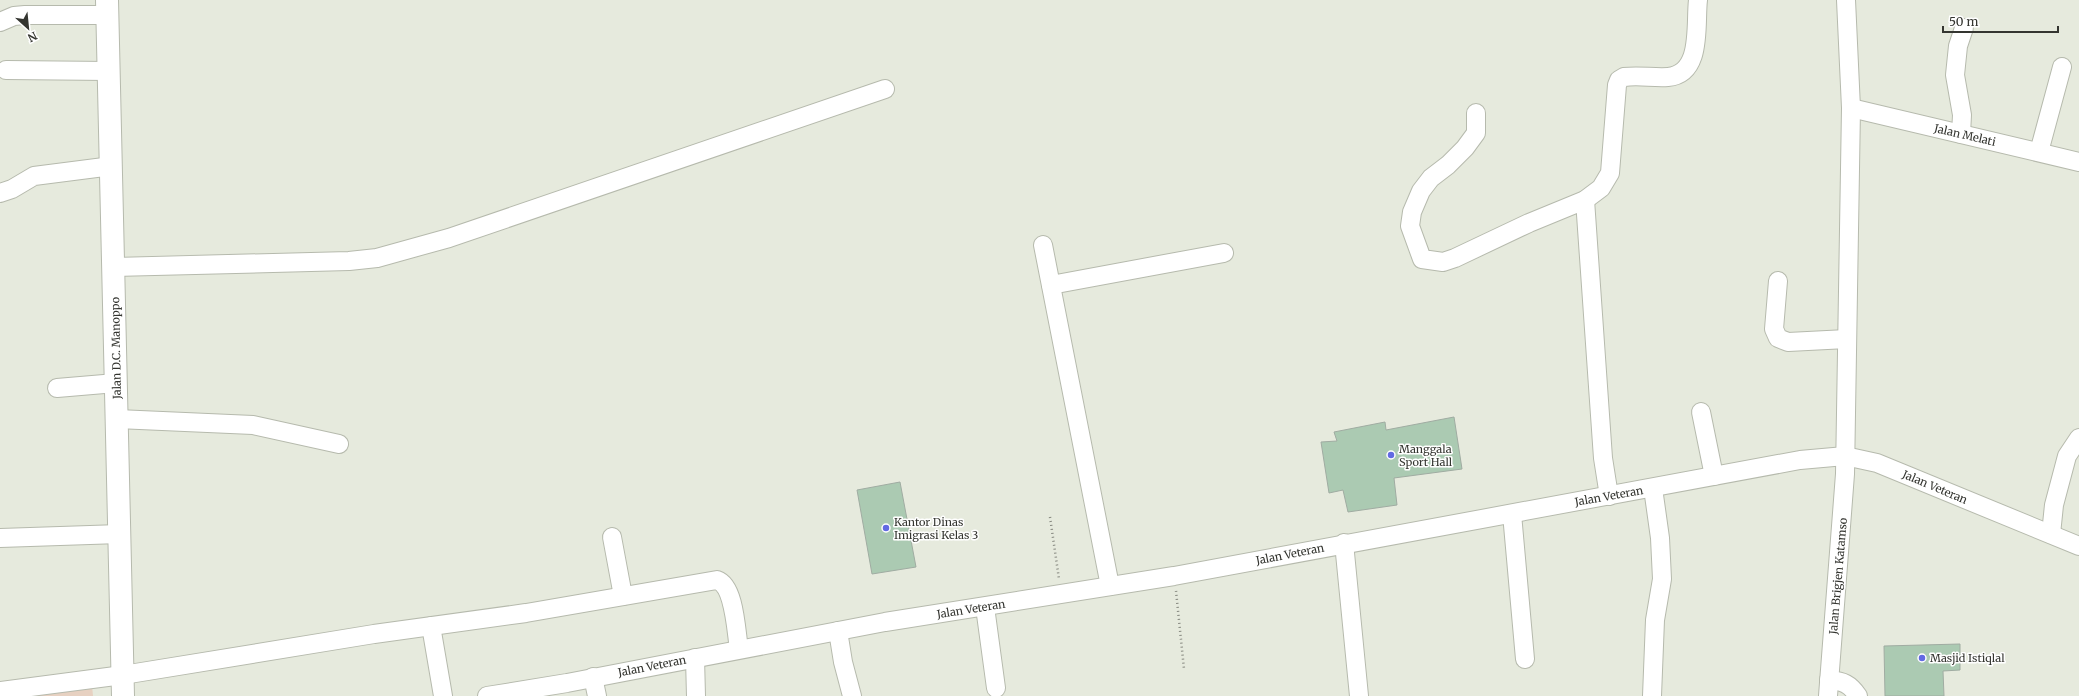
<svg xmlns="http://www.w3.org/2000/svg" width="2079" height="696" viewBox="0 0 2079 696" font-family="Merriweather,serif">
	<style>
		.green { fill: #e7d1c1 }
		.building { fill: #abcab2; stroke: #a0aca2 }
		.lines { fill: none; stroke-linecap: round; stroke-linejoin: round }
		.minor-casing { stroke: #b6baad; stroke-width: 20 }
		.highway-casing { stroke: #b6baad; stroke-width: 24 }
		.path { stroke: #878980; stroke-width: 2.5; stroke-dasharray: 1 3; stroke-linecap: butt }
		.minor { stroke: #fff; stroke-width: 18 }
		.highway { stroke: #fff; stroke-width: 22 }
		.poi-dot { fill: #626ae3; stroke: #fff; stroke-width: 1.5 }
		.labels { text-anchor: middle; stroke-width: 3; stroke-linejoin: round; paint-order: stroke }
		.street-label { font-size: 11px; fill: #343530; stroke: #fff }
		.poi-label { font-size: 11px; fill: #343530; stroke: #fff; text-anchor: start }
	</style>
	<rect width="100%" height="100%" fill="#e6eadd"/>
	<polygon class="green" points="92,685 93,696 0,696"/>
	<g class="building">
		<polygon points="1454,417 1462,469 1394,478 1397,505 1348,512 1343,490 1329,493 1321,442 1337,441 1334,432 1385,422 1386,430"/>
		<polygon points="900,482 916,567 872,574 857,490"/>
		<polygon points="1960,644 1960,670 1943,671 1944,696 1885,696 1884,646"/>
	</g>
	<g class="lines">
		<defs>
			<g id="minor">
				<polyline points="0,22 14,16 25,15 107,15"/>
				<polyline points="6,70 109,71"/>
				<polyline points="1851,108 2079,162"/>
				<path d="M 1476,113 L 1476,133 L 1465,148 L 1448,165 L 1431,178 L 1421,191 L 1412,212 L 1410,226 L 1422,259 L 1443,262 L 1455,258 L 1529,223 L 1585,200 L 1601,188 L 1610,173 L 1617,85 L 1619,80 L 1624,77 C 1639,75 1653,78 1668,77 C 1703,74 1695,24 1698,0"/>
				<polyline points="1961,134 1962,115 1955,75 1958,46 1964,28"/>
				<polyline points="2039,152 2062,67"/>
				<polyline points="0,193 12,189 34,176 112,166"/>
				<polyline points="1585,200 1603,458 1609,496"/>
				<polyline points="1043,245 1110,586"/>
				<polyline points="114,267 349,261 377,258 449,238 885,89"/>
				<polyline points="1778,281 1774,329 1778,338 1788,342 1847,339"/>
				<polyline points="1051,285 1224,253"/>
				<polyline points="57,388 116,383"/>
				<polyline points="1701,412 1714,476"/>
				<polyline points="117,419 253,425 339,444"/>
				<polyline points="1512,514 1525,659"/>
				<polyline points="2051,534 2054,505 2067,456 2079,438"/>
				<polyline points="612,537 623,596"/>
				<polyline points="0,538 120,534"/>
				<polyline points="1344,543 1359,696"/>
				<polyline points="985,607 996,688"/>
				<polyline points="431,626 443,696"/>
				<polyline points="838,631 843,662 852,696"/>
				<polyline points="695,658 696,696"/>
				<polyline points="593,677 597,696"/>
				<path d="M 1829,680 C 1843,681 1850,684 1858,696"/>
				<path d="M 0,691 L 123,675 L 374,634 L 526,613 L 717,580 C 735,586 736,632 739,649"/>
				<polyline points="487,696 567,683 885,622 1174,576 1800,460 1845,456 1877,463 2079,546"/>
				<polyline points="1652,696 1655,620 1662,579 1660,538 1653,488"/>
				<polyline points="1828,696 1845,474 1851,108 1846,0"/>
			</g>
			<polyline id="highway" points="107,0 123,696"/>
		</defs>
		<use href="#minor" class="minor-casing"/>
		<use href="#highway" class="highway-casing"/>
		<g class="path">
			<polyline points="1050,517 1059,579"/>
			<polyline points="1176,591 1184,669"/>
		</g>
		<use href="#minor" class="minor"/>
		<use href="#highway" class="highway"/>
	</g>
	<g class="poi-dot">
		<circle cx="1391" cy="455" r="4"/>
		<circle cx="886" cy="528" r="4"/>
		<circle cx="1922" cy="658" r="4"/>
	</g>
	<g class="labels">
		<g class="street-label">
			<text transform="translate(1965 135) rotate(13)" y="4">Jalan Melati</text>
			<text transform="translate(116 348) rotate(-91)" y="4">Jalan D.C. Manoppo</text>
			<text transform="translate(1935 487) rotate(23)" y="4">Jalan Veteran</text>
			<text transform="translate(1609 496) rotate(-10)" y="4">Jalan Veteran</text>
			<text transform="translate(1290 554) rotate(-11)" y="4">Jalan Veteran</text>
			<text transform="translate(1838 576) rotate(-85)" y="4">Jalan Brigjen Katamso</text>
			<text transform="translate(971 609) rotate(-9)" y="4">Jalan Veteran</text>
			<text transform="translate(652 666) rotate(-11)" y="4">Jalan Veteran</text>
		</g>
		<g class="poi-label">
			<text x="1399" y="453">Manggala<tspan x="1399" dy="13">Sport Hall</tspan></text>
			<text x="894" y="526">Kantor Dinas<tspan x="894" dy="13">Imigrasi Kelas 3</tspan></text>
			<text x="1930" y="662">Masjid Istiqlal</text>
		</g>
	</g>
	<g transform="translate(28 28) rotate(153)" stroke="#ffffff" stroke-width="3" paint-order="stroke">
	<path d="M0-3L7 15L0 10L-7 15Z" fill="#343530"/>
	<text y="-6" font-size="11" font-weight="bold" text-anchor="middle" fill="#343530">N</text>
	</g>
	<path d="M1943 26v6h115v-6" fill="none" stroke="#343530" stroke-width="2"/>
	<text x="1949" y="26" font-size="12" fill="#343530" stroke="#ffffff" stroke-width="3" paint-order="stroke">50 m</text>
</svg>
